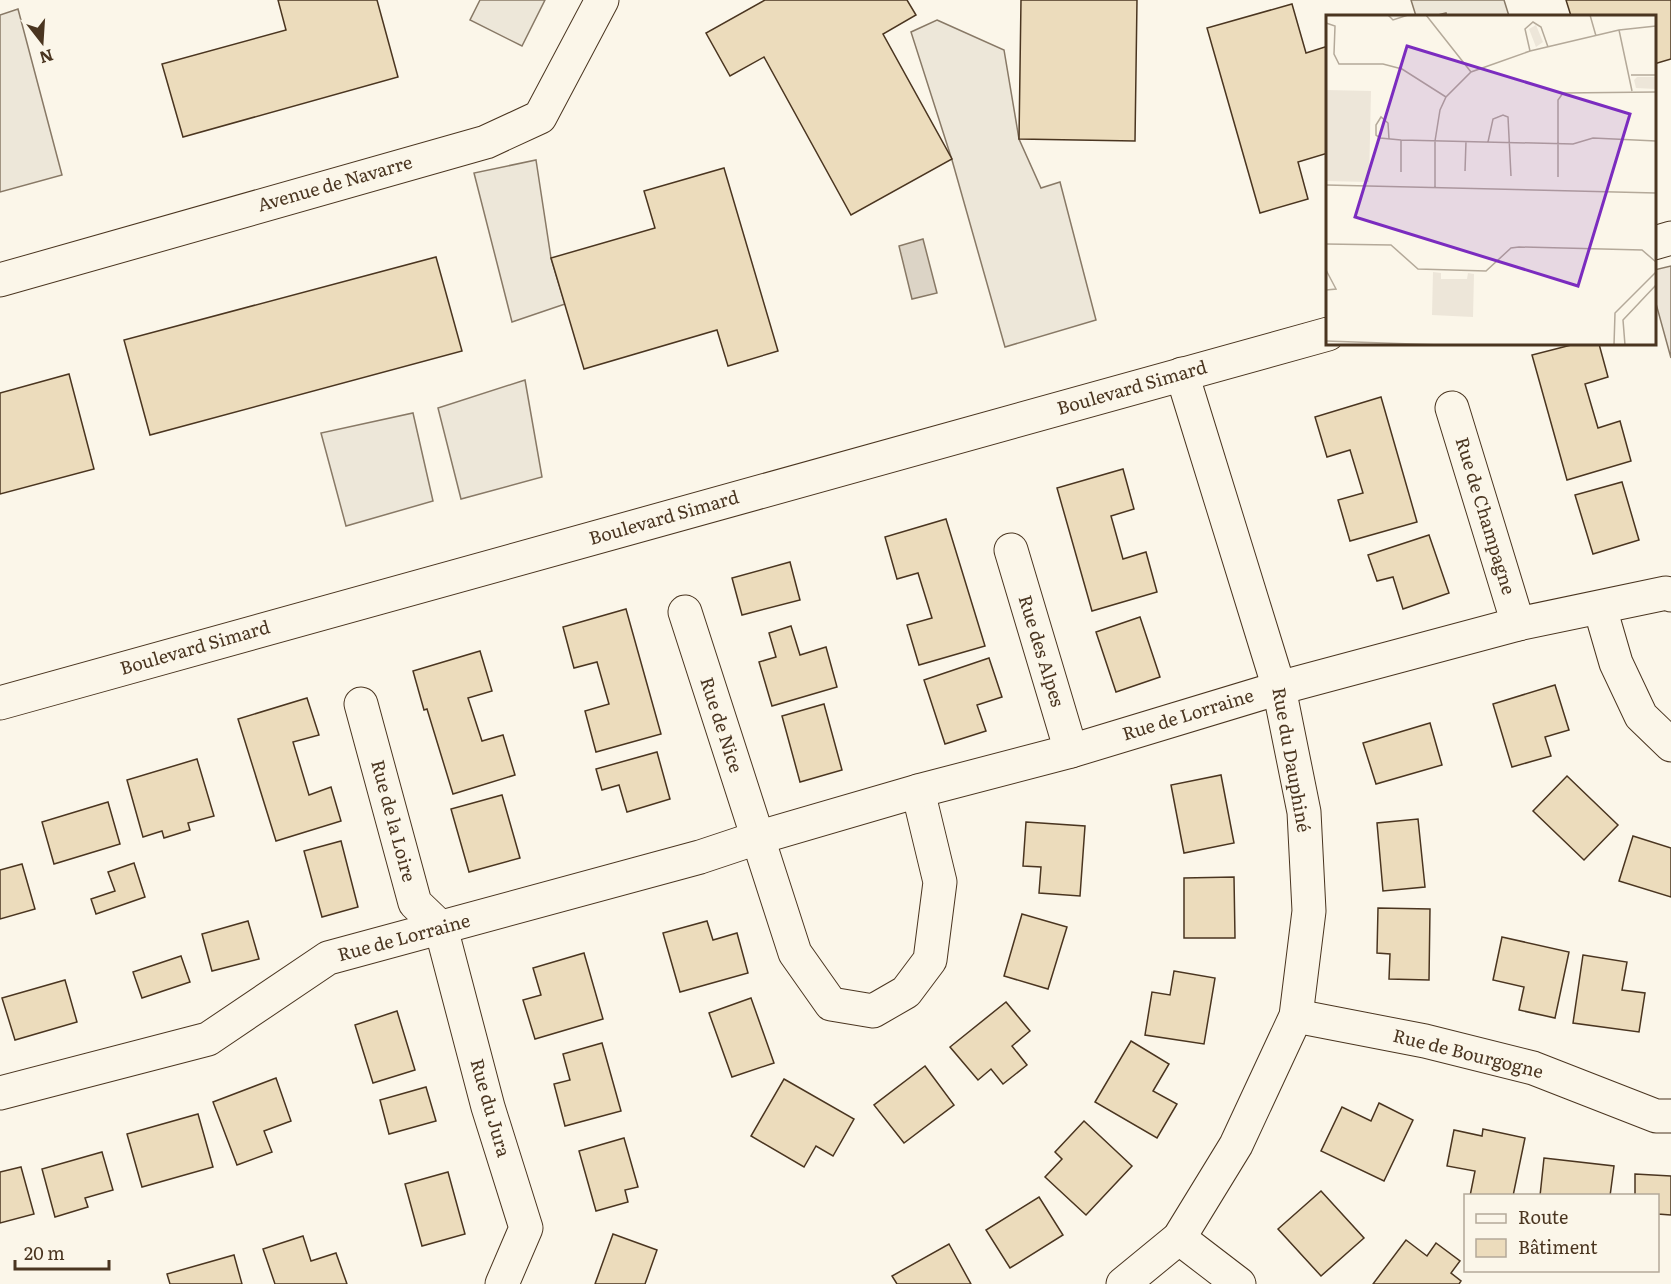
<svg xmlns="http://www.w3.org/2000/svg" width="1671" height="1284" viewBox="0 0 1671 1284" font-family="Literata,serif">
	<style>
		.green { fill: #ede6d9; stroke: #887966; stroke-width: 1.5 }
		.parking { fill: #ede7d9; stroke: #887966; stroke-width: 1.5 }
		.water { fill: #dcd4c6; stroke: #887966; stroke-width: 1.5 }
		.building { fill: #ecdcbc; stroke: #4a3520; stroke-width: 1.5 }
		.lines { fill: none; stroke-linecap: round; stroke-linejoin: round }
		.minor-casing { stroke: #4a3520; stroke-width: 35 }
		.major-casing { stroke: #4a3520; stroke-width: 35 }
		.minor { stroke: #fbf6e9; stroke-width: 33 }
		.major { stroke: #fbf6e9; stroke-width: 33 }
		.labels { text-anchor: middle; stroke-width: 4.5; stroke-linejoin: round; paint-order: stroke }
		.street-label { font-size: 18px; fill: #4a3520; stroke: #fbf6e9 }
		.inset-road { fill: none; stroke: #b4a999; stroke-width: 1.5 }
		.view { fill: #7b2cbf; fill-opacity: 0.15; stroke: #7b2cbf; stroke-width: 3 }
		.inset-edge { fill: none; stroke: #4a3520; stroke-width: 3 }
	</style>
	<rect width="100%" height="100%" fill="#fbf6e9"/>
	<polygon class="green" points="1671,266 1671,358 1655,300 1654,270"/>
	<g class="parking">
		<polygon points="480,0 545,0 522,46 470,20"/>
		<polygon points="1411,0 1504,0 1509,16 1447,16 1446,13 1434,16 1416,16"/>
		<polygon points="18,9 62,175 0,192 0,15"/>
		<polygon points="937,20 1004,50 1019,139 1041,188 1060,182 1096,320 1005,347 952,160 911,32"/>
		<polygon points="536,160 551,258 565,304 512,322 474,173"/>
		<polygon points="525,380 542,477 461,499 438,408"/>
		<polygon points="413,413 433,501 346,526 321,433"/>
	</g>
	<polygon class="water" points="923,239 937,293 912,299 899,246"/>
	<g class="building">
		<polygon points="278,0 377,0 398,77 183,137 162,64 286,30"/>
		<polygon points="765,0 907,0 916,15 883,34 952,159 851,215 764,57 730,76 706,33"/>
		<polygon points="1021,0 1137,0 1135,141 1019,139"/>
		<polygon points="1566,0 1671,0 1671,59 1654,64 1654,16 1571,16"/>
		<polygon points="1292,4 1306,53 1328,46 1328,153 1298,162 1308,199 1260,213 1207,28"/>
		<polygon points="724,168 778,351 728,366 717,330 584,369 551,258 655,228 644,191"/>
		<polygon points="436,257 462,351 150,435 124,340"/>
		<polygon points="1575,344 1599,344 1608,377 1585,384 1598,428 1620,421 1631,461 1567,480 1532,355"/>
		<polygon points="69,374 94,469 0,494 0,393"/>
		<polygon points="1381,397 1417,522 1350,541 1338,500 1363,493 1350,450 1327,457 1315,417"/>
		<polygon points="1123,469 1134,509 1111,516 1123,559 1146,552 1157,592 1092,611 1057,488"/>
		<polygon points="1622,482 1639,540 1593,554 1575,495"/>
		<polygon points="946,519 985,646 919,665 907,625 932,618 918,573 897,579 885,537"/>
		<polygon points="1429,535 1449,593 1403,609 1393,577 1377,581 1368,555"/>
		<polygon points="790,562 800,600 742,615 732,578"/>
		<polygon points="626,609 661,734 596,752 585,711 609,704 597,662 574,668 563,627"/>
		<polygon points="1140,617 1160,677 1116,692 1096,632"/>
		<polygon points="791,626 800,655 826,647 837,687 772,706 759,662 776,657 769,633"/>
		<polygon points="480,651 492,691 468,698 482,741 503,735 515,775 453,794 427,709 424,710 413,671"/>
		<polygon points="989,658 1002,697 977,705 986,731 945,744 924,680"/>
		<polygon points="1555,685 1569,730 1545,737 1551,756 1512,767 1493,704"/>
		<polygon points="307,698 319,735 293,742 309,795 331,787 341,821 276,841 238,719"/>
		<polygon points="824,704 842,770 800,782 782,716"/>
		<polygon points="1430,723 1442,765 1376,784 1363,743"/>
		<polygon points="657,752 670,799 627,812 619,785 602,790 596,769"/>
		<polygon points="197,759 214,816 188,823 190,830 164,838 162,831 143,837 127,780"/>
		<polygon points="1221,775 1234,843 1184,853 1171,785"/>
		<polygon points="1567,776 1618,825 1584,860 1533,811"/>
		<polygon points="502,795 520,858 469,872 451,809"/>
		<polygon points="108,802 120,844 54,864 42,822"/>
		<polygon points="1418,819 1425,887 1383,891 1377,823"/>
		<polygon points="1026,822 1085,826 1080,896 1039,893 1041,867 1023,866"/>
		<polygon points="1633,836 1671,848 1671,897 1619,881"/>
		<polygon points="341,841 358,907 322,917 304,851"/>
		<polygon points="134,863 145,897 96,914 91,899 115,891 108,872"/>
		<polygon points="22,864 35,909 0,919 0,870"/>
		<polygon points="1234,877 1235,938 1184,938 1184,878"/>
		<polygon points="1378,908 1430,909 1429,980 1389,979 1390,954 1377,953"/>
		<polygon points="1022,914 1067,927 1048,989 1004,976"/>
		<polygon points="248,921 259,959 212,971 202,934"/>
		<polygon points="707,921 713,940 737,933 748,973 680,992 663,933"/>
		<polygon points="1502,937 1569,952 1555,1018 1519,1010 1524,987 1493,980"/>
		<polygon points="584,953 603,1019 535,1039 523,1000 541,995 533,968"/>
		<polygon points="1583,955 1627,962 1622,990 1645,993 1639,1032 1573,1023"/>
		<polygon points="181,956 190,982 142,998 133,972"/>
		<polygon points="1174,971 1215,978 1204,1044 1145,1035 1152,992 1170,995"/>
		<polygon points="65,980 77,1022 15,1040 2,998"/>
		<polygon points="751,998 774,1063 732,1077 709,1013"/>
		<polygon points="1006,1002 1030,1031 1012,1046 1027,1065 1003,1084 991,1069 978,1080 950,1047"/>
		<polygon points="397,1011 415,1070 373,1083 355,1025"/>
		<polygon points="1131,1041 1169,1064 1153,1091 1177,1104 1157,1138 1095,1102"/>
		<polygon points="602,1043 621,1111 565,1126 554,1084 570,1080 563,1054"/>
		<polygon points="925,1066 954,1105 904,1143 874,1105"/>
		<polygon points="276,1078 291,1121 264,1131 272,1152 237,1165 213,1102"/>
		<polygon points="784,1079 854,1119 833,1156 816,1146 804,1167 751,1136"/>
		<polygon points="426,1087 436,1121 389,1134 380,1100"/>
		<polygon points="1379,1103 1413,1120 1384,1181 1321,1151 1342,1107 1371,1121"/>
		<polygon points="198,1114 213,1167 142,1187 127,1134"/>
		<polygon points="1084,1121 1132,1166 1086,1215 1045,1177 1062,1159 1055,1152"/>
		<polygon points="1483,1129 1525,1138 1513,1196 1470,1196 1475,1171 1447,1166 1454,1130 1482,1136"/>
		<polygon points="624,1138 638,1187 625,1190 628,1202 596,1211 579,1151"/>
		<polygon points="102,1152 113,1190 85,1198 88,1207 55,1217 42,1169"/>
		<polygon points="1544,1158 1614,1166 1610,1196 1540,1196"/>
		<polygon points="21,1167 34,1214 0,1223 0,1172"/>
		<polygon points="448,1172 465,1234 422,1246 405,1184"/>
		<polygon points="1635,1174 1671,1176 1671,1215 1658,1214 1658,1196 1635,1196"/>
		<polygon points="1321,1191 1364,1238 1321,1276 1278,1229"/>
		<polygon points="1039,1197 1063,1235 1010,1268 986,1230"/>
		<polygon points="613,1234 657,1250 645,1284 595,1284"/>
		<polygon points="303,1236 311,1261 336,1253 347,1284 275,1284 263,1249"/>
		<polygon points="1406,1240 1427,1256 1436,1243 1460,1261 1451,1273 1461,1281 1459,1284 1373,1284"/>
		<polygon points="949,1244 971,1284 897,1284 892,1276"/>
		<polygon points="234,1255 242,1284 170,1284 167,1274"/>
	</g>
	<g class="lines">
		<defs>
			<g id="minor">
				<polyline points="0,280 486,142 540,117 602,0"/>
				<polyline points="1452,408 1518,624"/>
				<polyline points="1011,550 1071,751"/>
				<polyline points="1600,608 1616,663 1641,716 1671,745"/>
				<polyline points="685,612 795,953 831,1004 873,1011 906,992 930,960 940,882 918,791"/>
				<polyline points="361,704 415,903 441,928 488,1107 526,1228 502,1284"/>
				<polyline points="1296,1016 1425,1041 1533,1068 1656,1116 1671,1116"/>
				<polyline points="0,1093 208,1039 328,958 700,857 757,838 918,791 1071,751 1279,688 1518,624 1666,593 1671,595"/>
				<polyline points="1179,1238 1239,1284"/>
				<polyline points="1123,1284 1179,1238 1236,1145 1296,1016 1309,911 1304,812 1279,688 1182,374"/>
			</g>
			<g id="major">
				<polyline points="1654,243 1671,238"/>
				<polyline points="0,703 1328,334"/>
			</g>
		</defs>
		<use href="#minor" class="minor-casing"/>
		<use href="#major" class="major-casing"/>
		<use href="#minor" class="minor"/>
		<use href="#major" class="major"/>
	</g>
	<g class="labels">
		<g class="street-label">
			<text transform="translate(335 184) rotate(-16)" y="6">Avenue de Navarre</text>
			<text transform="translate(1132 388) rotate(-16)" y="6">Boulevard Simard</text>
			<text transform="translate(1485 516) rotate(73)" y="6">Rue de Champagne</text>
			<text transform="translate(664 518) rotate(-16)" y="6">Boulevard Simard</text>
			<text transform="translate(195 648) rotate(-16)" y="6">Boulevard Simard</text>
			<text transform="translate(1041 651) rotate(73)" y="6">Rue des Alpes</text>
			<text transform="translate(1188 715) rotate(-17)" y="6">Rue de Lorraine</text>
			<text transform="translate(721 725) rotate(72)" y="6">Rue de Nice</text>
			<text transform="translate(1291 760) rotate(80)" y="6">Rue du Dauphiné</text>
			<text transform="translate(393 821) rotate(75)" y="6">Rue de la Loire</text>
			<text transform="translate(404 938) rotate(-15)" y="6">Rue de Lorraine</text>
			<text transform="translate(1468 1054) rotate(14)" y="6">Rue de Bourgogne</text>
			<text transform="translate(490 1108) rotate(74)" y="6">Rue du Jura</text>
		</g>
	</g>
	<g transform="translate(1326 15)">
		<rect width="330" height="330" fill="#fbf6e9"/>
		<path d="M 210,10 L 217,27 L 210,32 L 203,14 ZM 311,62 L 330,62 L 330,74 L 310,73 L 308,65 ZM 0,75 L 45,76 L 43,167 L 0,166 ZM 107,257 L 115,258 L 115,264 L 141,264 L 142,258 L 148,259 L 147,302 L 106,300 Z" fill="#ede6d9"/>
		<path class="inset-road" d="M 62,0 L 67,5 L 82,0M 100,0 L 145,57M 264,0 L 270,21M 0,8 L 9,11 L 8,39 L 13,49 L 57,49 L 76,54 L 120,82M 293,15 L 306,76M 204,36 L 199,14 L 207,7 L 215,12 L 222,32M 305,60 L 330,60M 63,124 L 62,108 L 55,102 L 50,110 L 50,120 L 54,123 L 75,125 L 247,129 L 267,123 L 330,126M 75,125 L 75,157M 162,127 L 167,104 L 177,100 L 182,102 L 185,161M 139,156 L 140,126M 232,162 L 232,85 L 237,78 L 330,77M 0,170 L 330,178M 109,172 L 109,126 L 114,95 L 120,82 L 145,57 L 204,36 L 293,15 L 330,11M 0,229 L 65,230 L 92,254 L 160,256 L 185,233 L 193,232 L 316,235 L 330,247M 0,255 L 10,274 L 0,275M 0,326 L 115,330M 288,330 L 289,298 L 330,257M 299,330 L 297,305 L 330,270"/>
		<path class="view" d="M 81,31 L 304,99 L 252,271 L 29,202 Z"/>
		<rect width="330" height="330" class="inset-edge"/>
	</g>
	<rect x="1464" y="1194" width="195" height="78" fill="#fbf6e9" stroke="#b4a999" stroke-width="1.5"/>
	<rect x="1476" y="1214" width="30" height="9" fill="#fbf6e9" stroke="#b4a999" stroke-width="1.5"/>
	<text x="1518" y="1224" font-size="18" fill="#4a3520">Route</text>
	<rect x="1476" y="1239" width="30" height="18" fill="#ecdcbc" stroke="#b4a999" stroke-width="1.5"/>
	<text x="1518" y="1254" font-size="18" fill="#4a3520">Bâtiment</text>
	<g transform="translate(42 42) rotate(163)" stroke="#fbf6e9" stroke-width="4.5" paint-order="stroke">
	<path d="M0-4.5L10 22L0 15L-10 22Z" fill="#4a3520"/>
	<text y="-9" font-size="16" font-weight="bold" text-anchor="middle" fill="#4a3520">N</text>
	</g>
	<path d="M15 1260v9h94v-9" fill="none" stroke="#4a3520" stroke-width="3"/>
	<text x="24" y="1260" font-size="18" fill="#4a3520" stroke="#fbf6e9" stroke-width="4.5" paint-order="stroke">20 m</text>
</svg>
